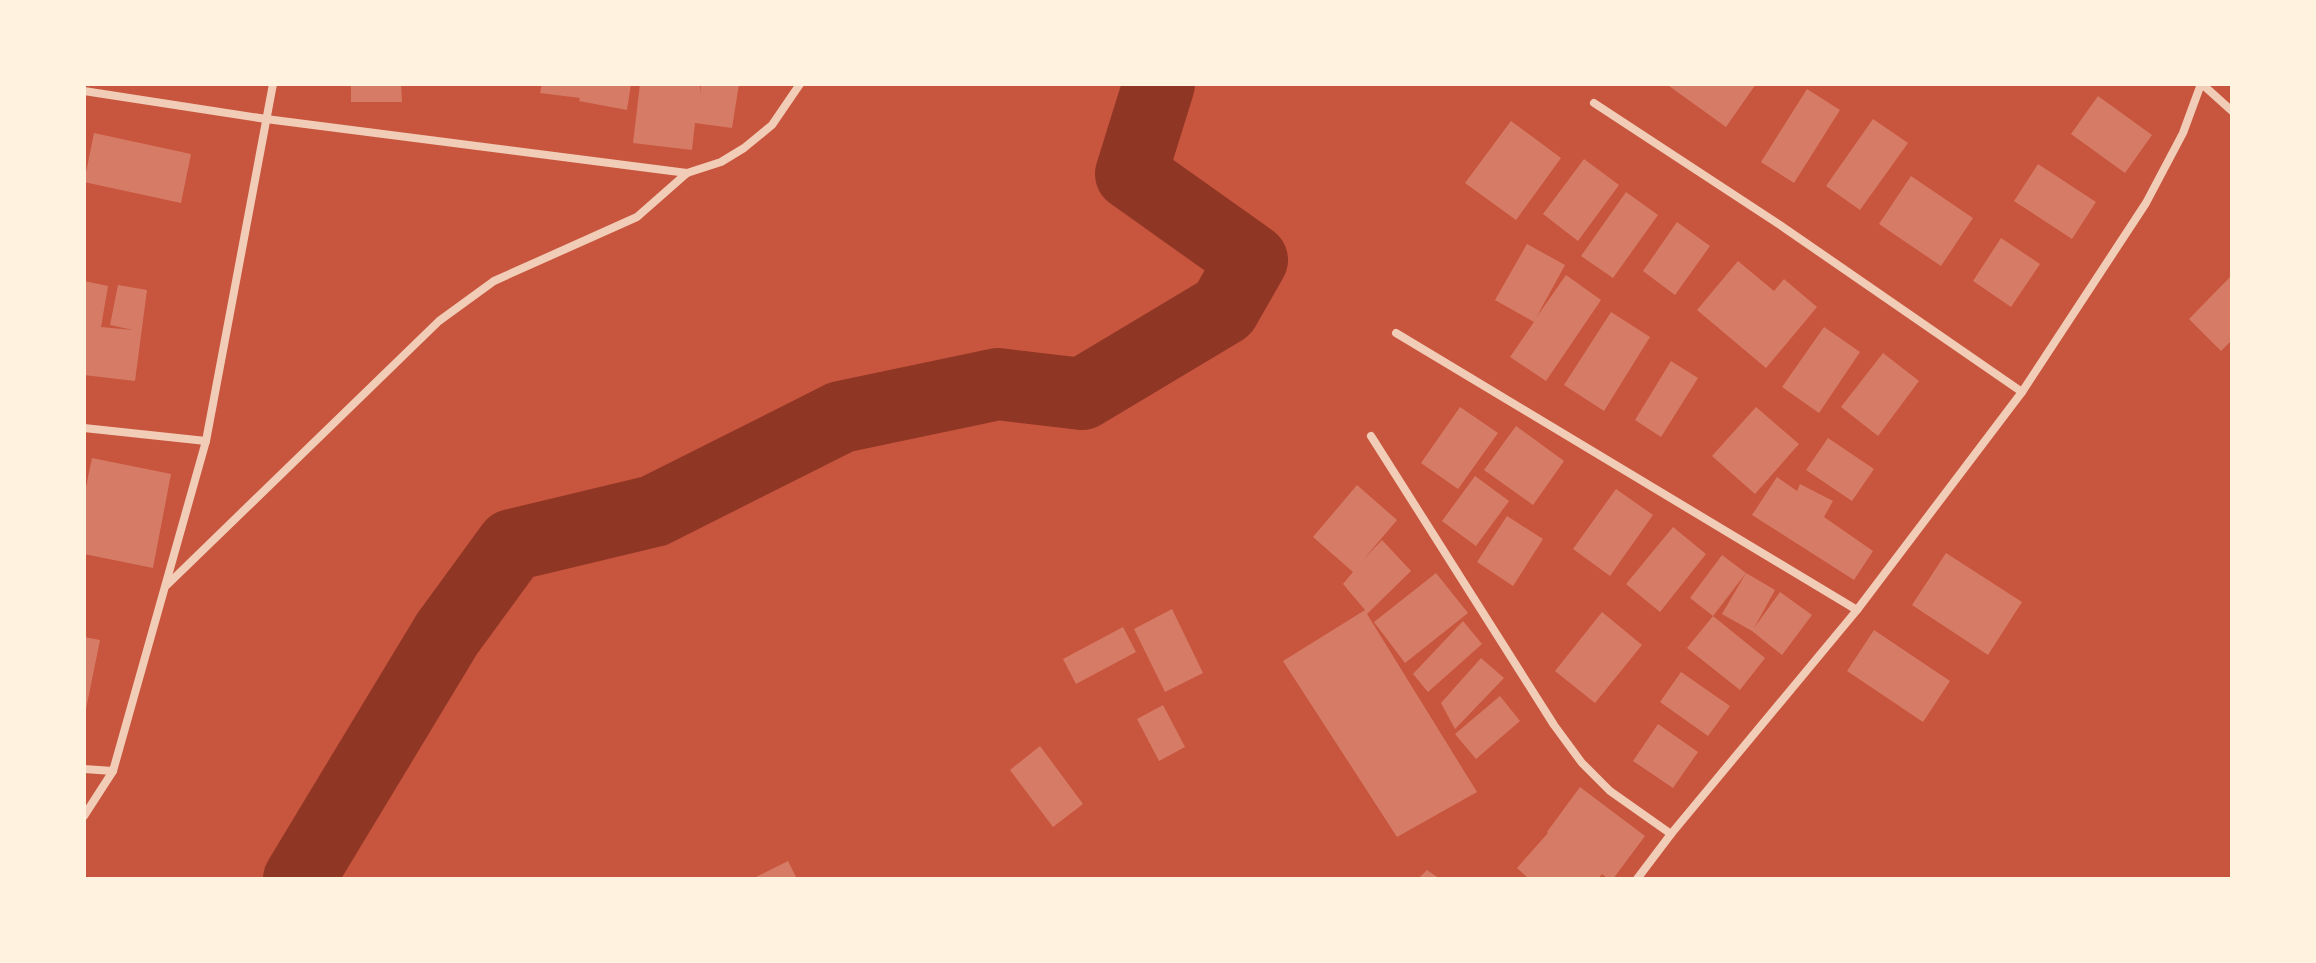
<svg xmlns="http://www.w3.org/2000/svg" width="2316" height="963" viewBox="0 0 2316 963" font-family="Helvetica,sans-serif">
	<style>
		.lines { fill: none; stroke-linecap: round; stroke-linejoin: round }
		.river { stroke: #8f3625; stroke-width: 72 }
		.building { fill: #d67c66 }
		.minor { stroke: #f1ccb7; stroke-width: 8 }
	</style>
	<rect width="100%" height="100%" fill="#c8553d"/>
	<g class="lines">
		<polyline class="river" points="299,879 447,634 512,545 654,511 841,417 998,384 1082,394 1224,309 1252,260 1131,174 1159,84"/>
	</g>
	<g class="building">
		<polygon points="351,84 401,84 402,102 351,102"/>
		<polygon points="542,84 631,84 627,110 579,101 580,98 540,93"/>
		<polygon points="640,84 700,84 700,94 701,84 739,84 732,128 695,123 692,150 633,143"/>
		<polygon points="1671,84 1756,84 1726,127 1669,86"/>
		<polygon points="1807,89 1840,110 1794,183 1761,162"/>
		<polygon points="2098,96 2152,135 2125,173 2071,134"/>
		<polygon points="1873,119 1908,143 1860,210 1826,186"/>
		<polygon points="1511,121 1561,158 1516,220 1465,183"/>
		<polygon points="94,133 191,154 181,203 84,182"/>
		<polygon points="1584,159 1619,185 1578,241 1543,214"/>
		<polygon points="2038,164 2096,202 2072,239 2014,201"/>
		<polygon points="1911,176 1973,218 1941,266 1879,224"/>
		<polygon points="1626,192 1658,215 1613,278 1581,256"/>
		<polygon points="1677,222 1710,246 1675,295 1643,271"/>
		<polygon points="2001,238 2040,264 2011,307 1973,281"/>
		<polygon points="1527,244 1565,265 1536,318 1566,275 1601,300 1546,381 1510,357 1534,322 1495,300"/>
		<polygon points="1738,261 1774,291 1784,279 1817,307 1766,368 1697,310"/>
		<polygon points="2232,275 2232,340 2221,351 2189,319"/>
		<polygon points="84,281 108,286 101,327 133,330 110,325 118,285 147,290 135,381 84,375"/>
		<polygon points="1611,312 1650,337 1604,411 1564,385"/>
		<polygon points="1824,327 1860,352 1819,413 1782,387"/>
		<polygon points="1883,353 1919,381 1878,436 1841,407"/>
		<polygon points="1671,361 1698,378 1661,437 1635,420"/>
		<polygon points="1460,407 1498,433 1458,489 1421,463"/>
		<polygon points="1756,407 1799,444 1755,494 1712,456"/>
		<polygon points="1516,426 1564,461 1533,505 1484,470"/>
		<polygon points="1828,438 1874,469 1852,501 1806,470"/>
		<polygon points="92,458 171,474 153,568 84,554 84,497"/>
		<polygon points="1475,476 1509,501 1476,546 1442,521"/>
		<polygon points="1777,477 1797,491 1800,484 1833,501 1824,517 1873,551 1854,580 1752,515"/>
		<polygon points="1357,485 1397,520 1363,560 1382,540 1411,571 1367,614 1477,792 1397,837 1283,661 1365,610 1343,584 1353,572 1313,537"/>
		<polygon points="1616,489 1653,515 1610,576 1573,549"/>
		<polygon points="1507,516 1543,539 1513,586 1477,562"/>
		<polygon points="1673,527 1706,554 1660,612 1626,584"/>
		<polygon points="1946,553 2022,602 1988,655 1912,605"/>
		<polygon points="1722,555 1746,573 1713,616 1690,598"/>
		<polygon points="1436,573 1468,613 1405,663 1374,622"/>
		<polygon points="1746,573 1775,590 1754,628 1780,592 1812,615 1782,655 1752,631 1722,614"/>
		<polygon points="1172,609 1203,673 1165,692 1134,629"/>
		<polygon points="1602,612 1642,645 1595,703 1555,671"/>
		<polygon points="1713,616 1765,658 1740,690 1687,648"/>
		<polygon points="1463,621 1482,644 1428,692 1413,674"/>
		<polygon points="1123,627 1136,652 1076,684 1063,659"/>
		<polygon points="1874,630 1950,681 1923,722 1847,671"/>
		<polygon points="84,637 100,640 85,714 84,714"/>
		<polygon points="1481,658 1504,678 1455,729 1441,703"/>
		<polygon points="1681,672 1730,706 1708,736 1660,702"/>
		<polygon points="1500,696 1520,721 1476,759 1455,734"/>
		<polygon points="1163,705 1185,747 1159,761 1137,719"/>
		<polygon points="1658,724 1698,752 1673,788 1633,761"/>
		<polygon points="1040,746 1083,804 1053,827 1010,770"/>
		<polygon points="1580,787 1645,836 1613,879 1608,879 1602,874 1598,879 1529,879 1517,868 1548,833 1547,832"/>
		<polygon points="788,861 797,879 752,879"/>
		<polygon points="1427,870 1440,879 1418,879"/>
	</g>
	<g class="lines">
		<g class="minor">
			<polyline points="2202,84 2232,111"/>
			<polyline points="84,91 266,119 687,173"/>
			<polyline points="1594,103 1780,225 2022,392"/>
			<polyline points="1396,333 1857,610"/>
			<polyline points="84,428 206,441"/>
			<polyline points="1371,436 1554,725 1582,763 1610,791 1671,834"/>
			<polyline points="167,585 439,321 494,281 637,217 687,173 721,162 744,148 772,125 800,84"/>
			<polyline points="84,769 113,771 206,441 273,84"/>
			<polyline points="84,816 113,771"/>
			<polyline points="1637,879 1671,834 1857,610 2022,392 2146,203 2183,133 2201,84"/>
		</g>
	</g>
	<rect width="2316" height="963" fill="none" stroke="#fff3e0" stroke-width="172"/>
</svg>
